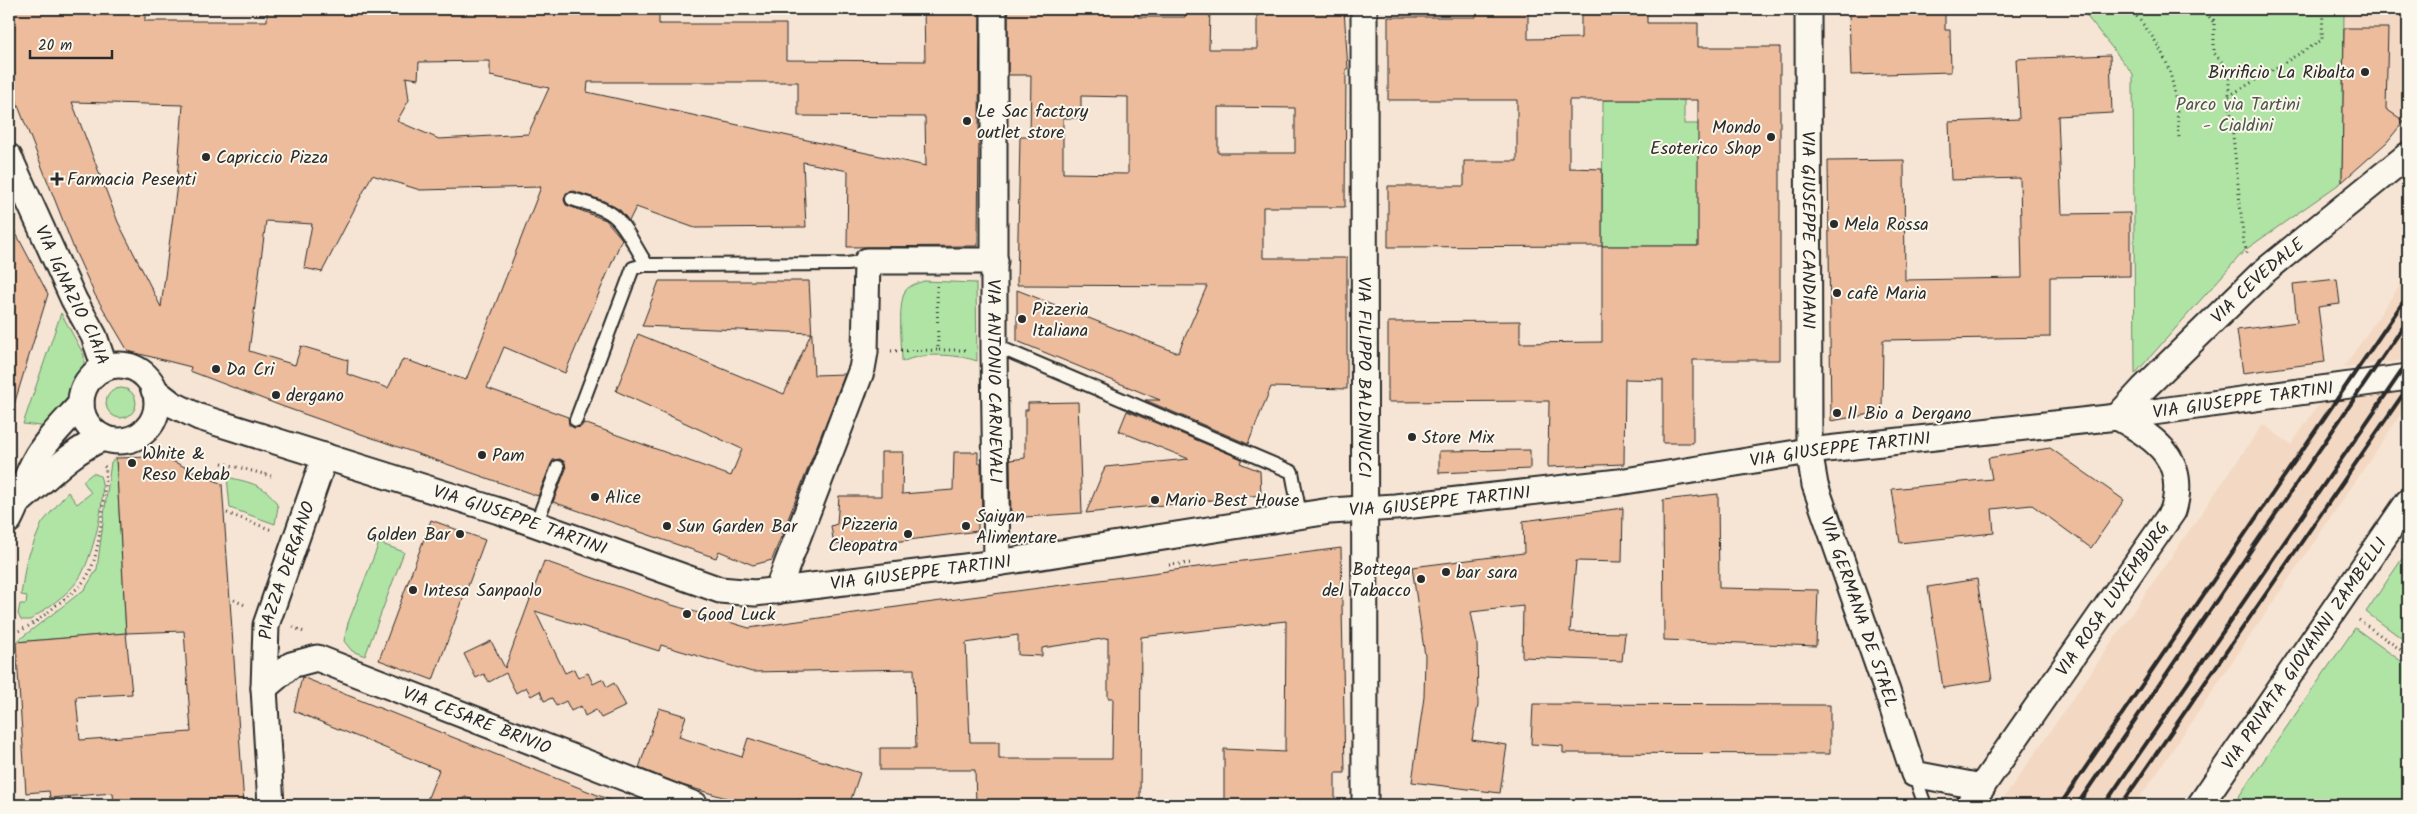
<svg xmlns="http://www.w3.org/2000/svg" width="2417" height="814" viewBox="0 0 2417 814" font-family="Kalam,sans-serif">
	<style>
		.built { fill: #f3d9c3 }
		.green { fill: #afe4a5; stroke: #6d8868 }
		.building { fill: #ecbc9c; stroke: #2b2b2b; fill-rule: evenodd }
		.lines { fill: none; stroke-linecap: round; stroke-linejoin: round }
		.lane-casing { stroke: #2b2b2b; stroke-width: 16 }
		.street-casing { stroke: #2b2b2b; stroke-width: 29 }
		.path { stroke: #2b2b2b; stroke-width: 3; stroke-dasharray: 1 4; stroke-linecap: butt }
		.lane { stroke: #fbf7ec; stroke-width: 12 }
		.street { stroke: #fbf7ec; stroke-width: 25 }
		.rail { stroke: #2b2b2b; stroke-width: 4 }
		.poi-dot { fill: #2b2b2b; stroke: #fbf7ec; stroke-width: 2 }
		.labels { text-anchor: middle; stroke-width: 4; stroke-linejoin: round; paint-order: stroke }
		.poi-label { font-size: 18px; fill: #2b2b2b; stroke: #fbf7ec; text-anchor: start }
		.park-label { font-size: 18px; fill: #4c594a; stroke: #fbf7ec }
		.street-label { font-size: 18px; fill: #2b2b2b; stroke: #fbf7ec }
	</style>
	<rect width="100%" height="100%" fill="#f6e5d4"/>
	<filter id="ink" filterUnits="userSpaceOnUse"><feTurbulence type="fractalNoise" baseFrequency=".02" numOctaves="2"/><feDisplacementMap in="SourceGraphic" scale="10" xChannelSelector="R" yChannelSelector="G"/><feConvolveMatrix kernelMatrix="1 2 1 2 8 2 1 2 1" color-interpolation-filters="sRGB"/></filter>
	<g filter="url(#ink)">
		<g class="built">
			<polygon points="2344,9 2408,9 2408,114 2387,142 2342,182"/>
			<polygon points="2408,273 2408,360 2344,367"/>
			<polygon points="2408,392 2408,404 2135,805 1999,805 2263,424 2291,445 2320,402"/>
		</g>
		<g class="green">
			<polygon points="2081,9 2344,9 2342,182 2245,250 2135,374 2133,74"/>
			<polygon points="1603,100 1684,100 1684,124 1699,124 1698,246 1602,246"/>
			<path d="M 924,281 L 976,283 L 977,361 C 956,354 923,352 902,362 C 902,345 897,302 906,290 C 910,285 918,283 924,281 Z"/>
			<polygon points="61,313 84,355 84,363 72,397 48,427 23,424"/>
			<circle cx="121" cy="403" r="15"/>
			<polygon points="116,458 126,633 16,642 85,589 97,569 111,462"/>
			<path d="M 93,473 L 100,476 C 109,495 91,563 78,580 C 69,594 44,610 30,620 L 21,620 L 18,614 L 20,604 L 26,604 L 27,596 L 21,595 L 26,562 L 42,523 L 68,492 L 77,504 L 91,493 L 83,481 Z"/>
			<path d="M 227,477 C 248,482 269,485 278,507 L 275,524 L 230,508 Z"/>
			<polygon points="379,543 404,552 365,656 352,651 344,641 348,623"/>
			<polygon points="2408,550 2408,643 2366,612"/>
			<polygon points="2355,628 2408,666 2408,805 2233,805"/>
		</g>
		<g class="building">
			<path d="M 9,9 L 53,9 L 53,12 L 145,9 L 145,21 L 267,21 L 267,9 L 659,9 L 659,24 L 786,24 L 786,60 L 925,61 L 924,9 L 980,9 L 978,246 L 847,247 L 848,171 L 803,162 L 806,227 L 695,228 L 636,207 L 629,221 L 620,210 L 604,201 L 574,191 L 566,193 L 564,200 L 566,205 L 606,220 L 622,239 L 565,373 L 504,347 L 487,388 L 568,417 L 569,425 L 574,428 L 581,427 L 584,423 L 731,476 L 742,449 L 616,391 L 638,334 L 784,394 L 811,333 L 642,326 L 659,281 L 809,281 L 814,375 L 845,374 L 772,560 L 753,565 L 719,551 L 716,558 L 553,502 L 566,469 L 565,462 L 560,459 L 553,460 L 551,464 L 538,496 L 284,407 L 190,371 L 191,367 L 128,351 L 95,295 L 74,249 L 17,103 L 9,38 ZM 490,61 L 490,76 L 549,88 L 528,134 L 439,139 L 397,121 L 409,100 L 406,77 L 418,79 L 419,62 ZM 588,82 L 798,82 L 798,116 L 925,117 L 926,166 L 587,92 ZM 72,102 L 183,105 L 176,192 L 161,307 L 118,222 ZM 372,175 L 420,190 L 541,187 L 466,380 L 403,359 L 388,388 L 347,374 L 348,360 L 301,346 L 295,365 L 249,351 L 266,221 L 312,224 L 304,268 L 322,272 Z"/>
			<path d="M 1008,9 L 1138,9 L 1138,17 L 1185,17 L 1185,9 L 1210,9 L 1209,49 L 1257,49 L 1257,9 L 1344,9 L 1348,69 L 1346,69 L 1345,207 L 1263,207 L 1263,258 L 1347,258 L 1347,389 L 1271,387 L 1248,444 L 1145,400 L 1160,400 L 1017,341 L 1017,290 L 1178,353 L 1207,286 L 1017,285 L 1020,137 L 1030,137 L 1031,75 L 1008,75 ZM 1081,96 L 1128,97 L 1128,174 L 1063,173 L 1063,118 L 1081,118 ZM 1218,107 L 1295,108 L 1295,153 L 1218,153 Z"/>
			<path d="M 1476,9 L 1528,9 L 1528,39 L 1581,38 L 1581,9 L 1647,9 L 1647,23 L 1698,23 L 1698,47 L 1780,47 L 1780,360 L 1693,360 L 1693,443 L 1663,443 L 1663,380 L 1625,379 L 1624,464 L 1548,467 L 1549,401 L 1388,402 L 1388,322 L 1520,321 L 1520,343 L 1602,342 L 1602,246 L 1388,247 L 1388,186 L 1464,186 L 1464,161 L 1517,161 L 1517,100 L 1388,100 L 1388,17 L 1476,17 ZM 1569,100 L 1698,100 L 1698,246 L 1602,246 L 1602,169 L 1569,168 Z"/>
			<polygon points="1945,9 1945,30 1950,30 1951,72 1851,75 1849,11"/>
			<polygon points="2344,28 2388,28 2386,109 2404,121 2387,142 2342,182"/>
			<polygon points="2110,55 2112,113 2058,116 2062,214 2130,213 2130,276 2050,277 2050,337 1883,340 1882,412 1831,421 1828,161 1904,160 1905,280 2022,278 2020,178 1951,180 1949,122 2019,119 2016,59"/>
			<polygon points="9,220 48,294 13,408 9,407"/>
			<polygon points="2337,279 2340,304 2318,307 2325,362 2243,373 2237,330 2297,322 2293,284"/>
			<polygon points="1078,402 1082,513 1011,518 1010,460 1025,458 1025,410 1028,410 1028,403"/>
			<polygon points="1127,411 1242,459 1240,463 1260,471 1261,495 1086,513 1105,467 1189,459 1119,431"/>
			<polygon points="2050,448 2124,500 2091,548 2032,505 1992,509 1994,533 1900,543 1892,489 1992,479 1988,458"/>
			<polygon points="1530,450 1530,469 1439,473 1439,451"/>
			<polygon points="881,452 903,452 902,494 953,490 954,452 978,452 978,463 981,463 982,521 978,521 978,531 886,543 886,539 834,545 831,526 837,524 839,496 881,496"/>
			<path d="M 151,457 L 172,461 L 222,484 L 244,805 L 114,805 L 113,793 L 50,798 L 49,791 L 26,793 L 16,642 L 126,633 L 116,458 ZM 184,631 L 191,732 L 80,740 L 76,697 L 132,694 L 126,633 Z"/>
			<polygon points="1718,494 1719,588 1818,590 1816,646 1664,640 1663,500"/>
			<polygon points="1623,508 1622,562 1576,561 1570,632 1625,633 1622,661 1522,657 1523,606 1471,612 1477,643 1478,705 1472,740 1507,745 1500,793 1412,782 1424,697 1425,656 1412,567 1524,553 1523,521"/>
			<polygon points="431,520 485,540 433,680 379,660"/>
			<path d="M 1341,548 L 1345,773 L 1335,773 L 1335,805 L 1224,805 L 1224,749 L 1285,752 L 1286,621 L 1141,637 L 1140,805 L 976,805 L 975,770 L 880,770 L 880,748 L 916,748 L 914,669 L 752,672 L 661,645 L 659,651 L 535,611 L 565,673 L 574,669 L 578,678 L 588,673 L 593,684 L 603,679 L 607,687 L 614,683 L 626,706 L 601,718 L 596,710 L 585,716 L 581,706 L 571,711 L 566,701 L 556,706 L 552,698 L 544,701 L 540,691 L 531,696 L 526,687 L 516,693 L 506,673 L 489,682 L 484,674 L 476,678 L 464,654 L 491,641 L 505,668 L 544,561 L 672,605 L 749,628 L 911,605 ZM 1018,635 L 1018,655 L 1042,656 L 1042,648 L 1108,638 L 1108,698 L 1113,698 L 1112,759 L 999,759 L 999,742 L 970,742 L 966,643 Z"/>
			<polygon points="1977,579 1992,680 1943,688 1928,587"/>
			<polygon points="302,677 620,804 620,805 490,805 465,797 461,805 425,805 439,770 294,711"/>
			<polygon points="1533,704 1830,705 1830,754 1563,753 1563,746 1531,744"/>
			<polygon points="659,708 686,716 679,737 742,757 748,738 860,773 849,805 817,805 798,799 795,805 750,805 682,785 639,768"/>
		</g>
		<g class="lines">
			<defs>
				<g id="lane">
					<path d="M 572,199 C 584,203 599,206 610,213 C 624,221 637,251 647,265"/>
					<polyline points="994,345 1292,472 1300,515"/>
					<polyline points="576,420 633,268 644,265 847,264 867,261"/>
					<polyline points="536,524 558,467"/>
					<polyline points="1914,774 1925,805"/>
				</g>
				<g id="street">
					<path id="s1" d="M 994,9 L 994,351 L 997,563"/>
					<path id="s2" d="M 1364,9 L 1365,805"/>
					<path id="s3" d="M 1808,9 L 1809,451 L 1815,485 L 1887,691 L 1914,774 L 1982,787"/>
					<path id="s4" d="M 9,157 L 74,300 L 94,336 L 105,368"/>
					<circle cx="119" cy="403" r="38"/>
					<path id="s5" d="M 154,390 L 172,404 L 199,417 L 499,511 L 720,590 L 755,593 L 997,563 L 1330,511 L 1395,507 L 1619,482 L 1809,451 L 2117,417 L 2408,377"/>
					<path id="s6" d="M 2117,417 L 2143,389 L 2261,274 L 2408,155"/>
					<path d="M 21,500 C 47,478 71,451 103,438"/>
					<path d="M 9,520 C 19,501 24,481 34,462 C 45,441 65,422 81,404"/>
					<polyline points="777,591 862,369 865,352 867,261 995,261"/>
					<path id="s7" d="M 264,688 L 291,665 L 317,658 L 695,805"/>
					<path id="s8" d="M 271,805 L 264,688 L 266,625 L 325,456"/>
					<path id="s9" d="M 1969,805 L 2173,511 C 2188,461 2157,438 2117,417"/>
					<path id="s10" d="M 2200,805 L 2408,502"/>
				</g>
			</defs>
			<use href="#lane" class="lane-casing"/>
			<use href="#street" class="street-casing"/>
			<g class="path">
				<path d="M 2130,9 C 2171,54 2175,79 2179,138"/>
				<polyline points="2203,9 2214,23"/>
				<polyline points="2214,9 2214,53 2229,70 2229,96 2244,243 2247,253"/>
				<polyline points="2229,96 2322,40 2323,9"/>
				<polyline points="937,286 938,350 968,350"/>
				<polyline points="891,351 938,350"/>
				<polyline points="222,463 271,476"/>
				<polyline points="227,513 272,530"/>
				<polyline points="1169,565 1193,563"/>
				<polyline points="234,600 247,606"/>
				<polyline points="2359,620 2408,655"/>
				<polyline points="293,627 306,633"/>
				<path d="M 14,632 C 28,629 41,618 53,608 C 66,597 83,587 90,571 C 101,548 104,495 106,468 L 104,466"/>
			</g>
			<use href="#lane" class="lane"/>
			<use href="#street" class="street"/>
			<g class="rail">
				<polyline points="2060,805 2408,295"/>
				<polyline points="2077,805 2408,320"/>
				<polyline points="2104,805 2408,362"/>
				<polyline points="2121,805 2408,387"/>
			</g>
		</g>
	</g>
	<g class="poi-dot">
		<circle cx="2365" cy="72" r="5"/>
		<circle cx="967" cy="121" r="5"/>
		<circle cx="1771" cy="137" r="5"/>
		<circle cx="206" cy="157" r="5"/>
		<path d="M54.5 171.5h5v5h5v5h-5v5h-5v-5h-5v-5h5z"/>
		<circle cx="1834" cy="224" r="5"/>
		<circle cx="1837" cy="293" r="5"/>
		<circle cx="1022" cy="319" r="5"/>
		<circle cx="216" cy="369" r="5"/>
		<circle cx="276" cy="395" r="5"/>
		<circle cx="1837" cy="413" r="5"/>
		<circle cx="1412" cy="437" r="5"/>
		<circle cx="482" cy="455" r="5"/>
		<circle cx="132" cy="463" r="5"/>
		<circle cx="595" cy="497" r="5"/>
		<circle cx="1155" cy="500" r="5"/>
		<circle cx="667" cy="526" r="5"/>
		<circle cx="966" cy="526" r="5"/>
		<circle cx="460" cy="534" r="5"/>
		<circle cx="908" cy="534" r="5"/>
		<circle cx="1446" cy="572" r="5"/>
		<circle cx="1421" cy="579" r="5"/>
		<circle cx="413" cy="590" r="5"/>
		<circle cx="687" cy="614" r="5"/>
	</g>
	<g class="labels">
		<g class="poi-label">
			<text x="2355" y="78" text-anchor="end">Birrificio La Ribalta</text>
			<text x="977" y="117">Le Sac factory<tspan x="977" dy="21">outlet store</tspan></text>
			<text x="1761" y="133" text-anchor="end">Mondo<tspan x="1761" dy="21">Esoterico Shop</tspan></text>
			<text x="216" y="163">Capriccio Pizza</text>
			<text x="67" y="185">Farmacia Pesenti</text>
			<text x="1844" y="230">Mela Rossa</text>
			<text x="1847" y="299">cafè Maria</text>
			<text x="1032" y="315">Pizzeria<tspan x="1032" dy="21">Italiana</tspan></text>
			<text x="226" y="375">Da Cri</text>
			<text x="286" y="401">dergano</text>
			<text x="1847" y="419">Il Bio a Dergano</text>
			<text x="1422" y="443">Store Mix</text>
			<text x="142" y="459">White &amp;<tspan x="142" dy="21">Reso Kebab</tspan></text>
			<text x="492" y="461">Pam</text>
			<text x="605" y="503">Alice</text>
			<text x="1165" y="506">Mario Best House</text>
			<text x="976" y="522">Saiyan<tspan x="976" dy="21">Alimentare</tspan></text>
			<text x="898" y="530" text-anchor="end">Pizzeria<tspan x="898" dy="21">Cleopatra</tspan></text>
			<text x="677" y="532">Sun Garden Bar</text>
			<text x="450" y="540" text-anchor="end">Golden Bar</text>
			<text x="1411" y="575" text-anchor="end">Bottega<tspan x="1411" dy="21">del Tabacco</tspan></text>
			<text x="1456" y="578">bar sara</text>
			<text x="423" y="596">Intesa Sanpaolo</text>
			<text x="697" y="620">Good Luck</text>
		</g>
		<g class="park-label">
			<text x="2238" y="110">Parco via Tartini<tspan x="2238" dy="21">- Cialdini</tspan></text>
		</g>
		<g class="street-label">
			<text dy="6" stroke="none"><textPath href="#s3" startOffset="221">VIA GIUSEPPE CANDIANI</textPath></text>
			<text dy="6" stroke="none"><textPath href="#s6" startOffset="196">VIA CEVEDALE</textPath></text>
			<text dy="6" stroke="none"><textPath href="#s4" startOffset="152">VIA IGNAZIO CIAIA</textPath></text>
			<text dy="6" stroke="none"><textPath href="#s2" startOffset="368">VIA FILIPPO BALDINUCCI</textPath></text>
			<text dy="6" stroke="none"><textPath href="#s1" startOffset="372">VIA ANTONIO CARNEVALI</textPath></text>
			<text dy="6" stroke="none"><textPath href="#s5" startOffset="2138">VIA GIUSEPPE TARTINI</textPath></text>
			<text dy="6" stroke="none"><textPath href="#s5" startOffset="1732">VIA GIUSEPPE TARTINI</textPath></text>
			<text dy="6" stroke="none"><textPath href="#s5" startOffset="1328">VIA GIUSEPPE TARTINI</textPath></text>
			<text dy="6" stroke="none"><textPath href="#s5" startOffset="390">VIA GIUSEPPE TARTINI</textPath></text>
			<text dy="6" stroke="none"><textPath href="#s8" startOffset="238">PIAZZA DERGANO</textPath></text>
			<text dy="6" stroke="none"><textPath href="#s5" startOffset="804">VIA GIUSEPPE TARTINI</textPath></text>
			<text dy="6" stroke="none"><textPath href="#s9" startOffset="251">VIA ROSA LUXEMBURG</textPath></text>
			<text dy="6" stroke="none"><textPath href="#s3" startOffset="611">VIA GERMANA DE STAEL</textPath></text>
			<text dy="6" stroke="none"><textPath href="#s10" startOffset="184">VIA PRIVATA GIOVANNI ZAMBELLI</textPath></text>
			<text dy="6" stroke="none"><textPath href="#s7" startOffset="234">VIA CESARE BRIVIO</textPath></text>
		</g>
	</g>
	<rect width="2417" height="814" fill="none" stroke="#fbf7ec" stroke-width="30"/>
	<rect x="15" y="15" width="2387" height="784" fill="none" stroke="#2b2b2b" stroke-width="2" filter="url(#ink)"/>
	<path d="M30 50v8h82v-8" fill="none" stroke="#2b2b2b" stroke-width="2.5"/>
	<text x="38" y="50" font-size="15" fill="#2b2b2b" stroke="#fbf7ec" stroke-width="4" paint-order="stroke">20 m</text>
</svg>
